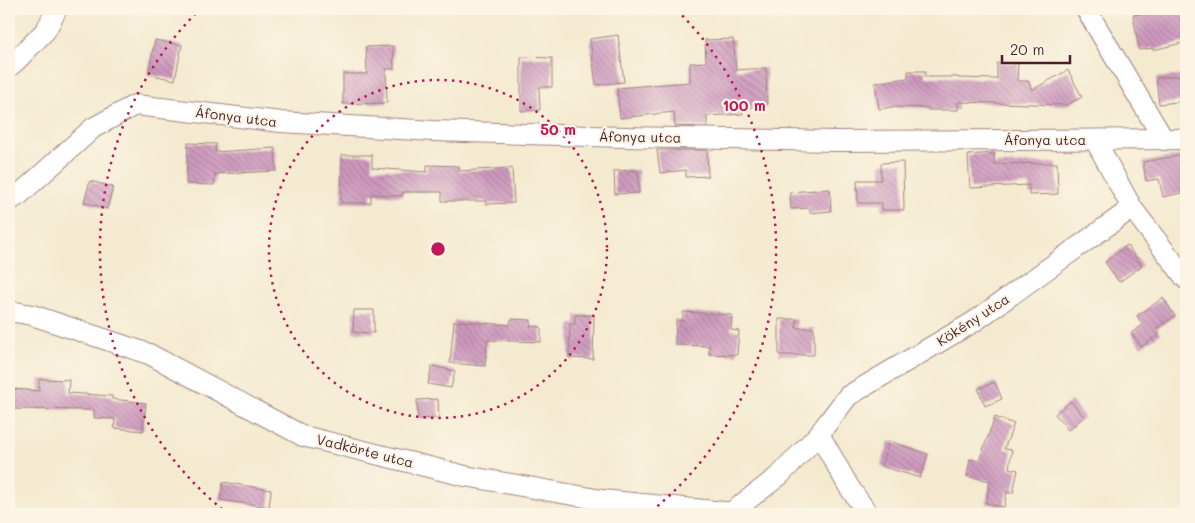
<svg xmlns="http://www.w3.org/2000/svg" width="1195" height="523" viewBox="0 0 1195 523" font-family="Mali,sans-serif">
	<style>
		.building { fill: url(#building-back-hatch) }
		.lines { fill: none; stroke-linecap: round; stroke-linejoin: round }
		.street-casing { stroke: #9f847e; stroke-width: 22 }
		.street { stroke: #fff; stroke-width: 20 }
		.ring { fill: none; stroke: #c2185b; stroke-width: 2.5; stroke-dasharray: 2.5 5 }
		.labels { text-anchor: middle; stroke-width: 4.5; stroke-linejoin: round; paint-order: stroke }
		.street-label { font-size: 14px; fill: #4a1f2b; stroke: #fcf5e5 }
		.centre { fill: #c2185b; stroke: #fcf5e5; stroke-width: 2.5 }
		.ring-label { font-size: 15px; text-anchor: middle; font-weight: bold; fill: #c2185b; stroke: #fcf5e5; stroke-width: 4.5; stroke-linejoin: round; paint-order: stroke }
	</style>
	<defs>
		<pattern id="building-back-hatch" width="6" height="6" patternUnits="userSpaceOnUse" patternTransform="scale(1.25)"><rect width="6" height="6" fill="#ce99bf"/><path d="M-1 5l2 2M0 0l6 6M5-1l2 2" fill="none" stroke="#a97c9b"/></pattern>
	</defs>
	<rect width="100%" height="100%" fill="#fcf5e5"/>
	<filter id="ink" filterUnits="userSpaceOnUse"><feTurbulence type="fractalNoise" baseFrequency=".02" numOctaves="2"/><feDisplacementMap in="SourceGraphic" scale="10" xChannelSelector="R" yChannelSelector="G"/><feConvolveMatrix kernelMatrix="1 2 1 2 8 2 1 2 1" color-interpolation-filters="sRGB"/></filter>
	<filter id="wash" filterUnits="userSpaceOnUse"><feTurbulence type="fractalNoise" baseFrequency=".0096" numOctaves="4" result="noise"/><feDisplacementMap in="SourceGraphic" scale="20" xChannelSelector="R" yChannelSelector="G"/><feGaussianBlur stdDeviation="1.12" result="paint"/><feColorMatrix in="noise" values="0 0 0 0 0 0 0 0 0 0 0 0 0 0 0 0 0 1.4 0 .05"/><feComposite in="paint" operator="in"/></filter>
	<g filter="url(#wash)">
		<rect width="100%" height="100%" fill="#f4ead0"/>
		<g id="blocks">
			<g class="building">
				<polygon points="1167,9 1186,9 1186,42 1153,50 1153,48 1139,50 1133,15"/>
				<polygon points="618,35 624,82 596,85 590,39"/>
				<polygon points="733,39 736,70 766,68 767,106 742,108 743,114 707,116 707,127 675,126 674,112 620,118 617,88 690,82 690,63 706,62 705,40"/>
				<polygon points="155,40 182,45 175,80 148,74"/>
				<polygon points="393,46 394,69 386,69 387,103 343,104 343,74 367,74 366,47"/>
				<polygon points="521,57 552,58 552,87 539,87 540,110 521,111"/>
				<polygon points="997,63 1018,63 1017,81 1028,81 1032,90 1068,70 1082,97 1067,105 958,102 958,110 928,110 928,108 891,107 879,109 875,83 908,78 908,71 925,71 925,77 958,77 958,78 997,79"/>
				<polygon points="1186,75 1186,101 1159,104 1156,78"/>
				<polygon points="188,143 216,144 215,152 275,148 276,171 215,174 214,185 186,184"/>
				<polygon points="657,150 707,150 708,176 686,177 686,170 660,173"/>
				<polygon points="994,153 994,164 1057,163 1058,194 1029,195 1029,185 970,188 968,155"/>
				<polygon points="342,155 372,155 372,168 427,172 427,165 459,166 459,171 512,168 514,203 486,204 486,201 442,201 442,192 403,192 402,196 371,194 371,203 341,203"/>
				<polygon points="1182,155 1184,163 1186,162 1186,192 1163,197 1159,179 1146,181 1143,162"/>
				<polygon points="903,162 904,210 882,210 882,203 858,203 857,180 881,180 881,163"/>
				<polygon points="638,170 639,193 615,194 614,171"/>
				<polygon points="90,181 113,187 107,209 84,202"/>
				<polygon points="830,189 831,211 810,213 810,208 791,209 790,192"/>
				<polygon points="1127,245 1142,266 1119,282 1105,262"/>
				<polygon points="1163,298 1175,316 1156,329 1160,334 1141,347 1131,333 1143,325 1137,316"/>
				<polygon points="354,310 374,310 374,333 353,332"/>
				<polygon points="683,312 732,315 731,330 739,331 737,355 709,354 710,346 675,345 676,320 683,321"/>
				<polygon points="575,315 594,315 593,359 569,358 570,324 575,324"/>
				<polygon points="511,319 531,320 530,326 541,327 541,342 487,340 485,366 450,363 454,321 510,325"/>
				<polygon points="779,319 797,319 796,328 814,328 814,355 779,355"/>
				<polygon points="432,366 455,371 451,388 428,384"/>
				<polygon points="39,379 69,380 68,393 112,396 112,399 146,403 143,431 114,428 115,419 94,418 94,410 9,409 9,389 39,391"/>
				<polygon points="995,382 1002,399 985,406 978,389"/>
				<polygon points="438,399 439,418 418,419 417,400"/>
				<polygon points="1071,401 1084,417 1068,430 1055,414"/>
				<polygon points="995,417 1014,424 1004,449 1012,450 1009,468 1018,470 1013,493 1007,492 1004,507 986,503 990,481 967,476 970,459 979,461"/>
				<polygon points="889,441 928,454 920,478 881,466"/>
				<polygon points="223,482 271,490 269,507 220,500"/>
			</g>
		</g>
	</g>
	<g filter="url(#ink)">
		<use href="#blocks" fill-opacity="0" stroke="#9f847e" stroke-width="1"/>
		<g class="lines">
			<defs>
				<g id="street">
					<polyline points="1086,9 1164,140"/>
					<polyline points="9,67 16,61 46,30 57,9"/>
					<polyline points="1095,140 1132,208 1186,279"/>
					<polyline points="9,201 20,194 93,128 135,105 281,122 434,131 623,137 836,141 1186,139"/>
					<polyline points="9,311 32,315 149,354 303,436 465,476 602,500 745,514"/>
					<polyline points="819,434 849,487 868,514"/>
					<polyline points="732,512 780,475 819,434 848,396 975,321 1132,208"/>
				</g>
			</defs>
			<use href="#street" class="street-casing"/>
			<use href="#street" class="street"/>
		</g>
	</g>
	<g class="ring">
		<circle cx="438" cy="249" r="169"/>
		<path d="M228 514A338 338 0 0 1 199 10M677 10A338 338 0 0 1 648 514"/>
	</g>
	<g class="labels">
		<g class="street-label">
			<text transform="translate(236 117) rotate(7)" y="5">Áfonya utca</text>
			<text transform="translate(640 137) rotate(1)" y="5">Áfonya utca</text>
			<text x="1045" y="145">Áfonya utca</text>
			<text transform="translate(973 320) rotate(-33)" y="5">Kökény utca</text>
			<text transform="translate(365 451) rotate(14)" y="5">Vadkörte utca</text>
		</g>
	</g>
	<circle cx="438" cy="249" r="8" class="centre"/>
	<g class="ring-label">
		<text x="744" y="111">100 m</text>
		<text x="558" y="135">50 m</text>
	</g>
	<rect width="1195" height="523" fill="none" stroke="#fcf5e5" stroke-width="30"/>
	<path d="M1002 55v8h68v-8" fill="none" stroke="#4a1f2b" stroke-width="2.5"/>
	<text x="1010" y="55" font-size="15" fill="#4a1f2b" stroke="#fcf5e5" stroke-width="4" paint-order="stroke">20 m</text>
</svg>
